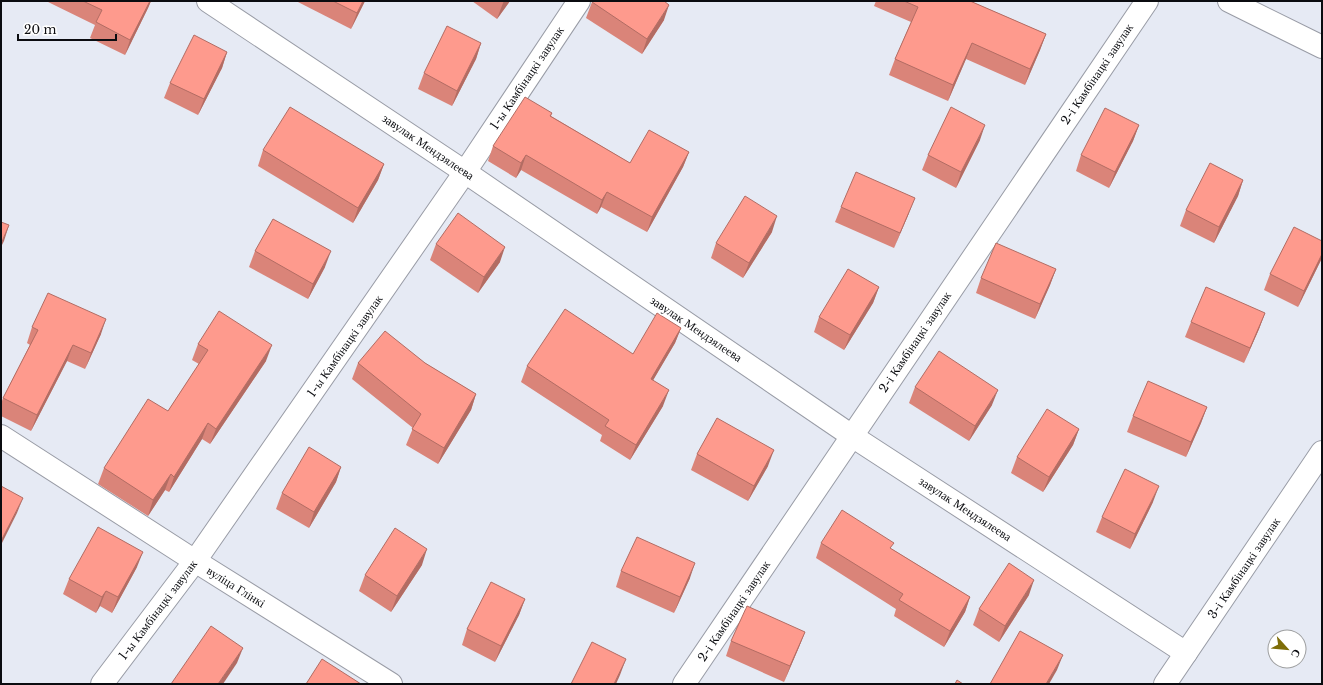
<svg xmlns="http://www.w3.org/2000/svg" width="1323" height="685" viewBox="0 0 1323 685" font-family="'Libre Baskerville',serif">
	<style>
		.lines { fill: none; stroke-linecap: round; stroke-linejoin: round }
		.minor-casing { stroke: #999ca6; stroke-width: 24 }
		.minor { stroke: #fff; stroke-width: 22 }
		.wall { fill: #da8479 }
		.shaded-wall { fill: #b26c63 }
		.building { fill: #fe9a8d; stroke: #b26c63 }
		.labels { text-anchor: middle; stroke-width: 3; stroke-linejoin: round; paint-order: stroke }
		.street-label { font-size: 12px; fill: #0b0c10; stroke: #fff }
	</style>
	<rect width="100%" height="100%" fill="#e6eaf4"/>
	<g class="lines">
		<defs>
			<g id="minor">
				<polyline points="208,1 465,172 852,436 1186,653"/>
				<polyline points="1229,1 1322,47"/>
				<polyline points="1,436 195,561 391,684"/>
				<polyline points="102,684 195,561 465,172 579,1"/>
				<polyline points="684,684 1147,1"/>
				<polyline points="1165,684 1322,452"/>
			</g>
		</defs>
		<use href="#minor" class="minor-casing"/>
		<use href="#minor" class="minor"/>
	</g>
	<g class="wall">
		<polygon points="46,1 151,1 148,8 125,55 90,38 95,25"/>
		<polygon points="296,1 365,1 351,29"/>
		<polygon points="472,1 510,1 497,19"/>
		<polygon points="876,1 970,1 1046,34 1040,50 1025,85 966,59 948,101 889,75 895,59 911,22 874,6"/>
		<polygon points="592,2 664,20 642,54 586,18"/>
		<polygon points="481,43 476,59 452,106 418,89 424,73"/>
		<polygon points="227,52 222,68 198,115 164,98 170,83"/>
		<polygon points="552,113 551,116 630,163 689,152 683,167 647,232 601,207 597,214 521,170 516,178 488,161 493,146"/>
		<polygon points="1139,125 1133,141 1109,188 1076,171 1081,155"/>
		<polygon points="980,140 956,188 922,170 928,155"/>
		<polygon points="263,150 384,164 378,180 353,223 258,166"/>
		<polygon points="1243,180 1238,196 1214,243 1180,226 1186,210"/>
		<polygon points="841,207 909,213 894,248 835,222"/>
		<polygon points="772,232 743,278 711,258 716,243"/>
		<polygon points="1322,241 1322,258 1298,307 1264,290 1270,274"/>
		<polygon points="436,244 500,262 478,293 430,260"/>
		<polygon points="255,251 325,267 308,299 249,267"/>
		<polygon points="1056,269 1050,285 1035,319 976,293 981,278"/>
		<polygon points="879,287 873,303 844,350 814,332 819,317"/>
		<polygon points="1265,313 1259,329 1244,363 1185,337 1191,322"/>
		<polygon points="32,327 101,334 85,369 67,361 31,431 1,416 1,404 3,398 30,345 27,343"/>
		<polygon points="681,328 675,343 653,380 663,406 630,460 600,441 602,435 521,382 527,366 633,354"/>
		<polygon points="198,344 266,361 210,444 202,439 169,492 165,490 148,516 98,484 104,468 168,411 199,364 192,360"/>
		<polygon points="358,363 425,363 476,394 471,410 438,464 406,445 413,428 352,379"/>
		<polygon points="915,387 992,405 969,441 909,403"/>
		<polygon points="1207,407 1201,423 1186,457 1127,432 1133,416"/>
		<polygon points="1079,429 1073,445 1043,492 1011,473 1017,457"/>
		<polygon points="697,454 768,466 748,501 691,470"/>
		<polygon points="341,467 336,482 309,528 276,509 282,493"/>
		<polygon points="1153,502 1130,549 1096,532 1102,517"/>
		<polygon points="821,543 892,549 970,597 965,612 944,647 894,616 896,609 816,558"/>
		<polygon points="422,565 391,612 359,591 365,575"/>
		<polygon points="137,567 112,613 100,606 96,613 63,594 69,579"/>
		<polygon points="621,571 690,578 674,613 616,587"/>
		<polygon points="1029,595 999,642 973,625 979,609"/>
		<polygon points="525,599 519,615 495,662 462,645 467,629"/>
		<polygon points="805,632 799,647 784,682 726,656 731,641"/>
	</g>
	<g class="shaded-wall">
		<polygon points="150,1 151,1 148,8 125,55 130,40"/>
		<polygon points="363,1 365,1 351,29 357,13"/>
		<polygon points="504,1 510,1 497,19 503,3"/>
		<polygon points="669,5 664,20 642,54 647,39"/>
		<polygon points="1046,34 1040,50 1025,85 1030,69"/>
		<polygon points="481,43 476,59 452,106 457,91"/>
		<polygon points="972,43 966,59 948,101 953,85"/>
		<polygon points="227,52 222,68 198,115 204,99"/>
		<polygon points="985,125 980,140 956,188 961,172"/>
		<polygon points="1139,125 1133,141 1109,188 1115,172"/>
		<polygon points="689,152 683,167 647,232 652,217"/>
		<polygon points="526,155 521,170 516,178 521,163"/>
		<polygon points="384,164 378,180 353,223 358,208"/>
		<polygon points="1243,180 1238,196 1214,243 1219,227"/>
		<polygon points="607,192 601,207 597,214 602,200"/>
		<polygon points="915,198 909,213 894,248 900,233"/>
		<polygon points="777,216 772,232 743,278 749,263"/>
		<polygon points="9,225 4,241 1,247 1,244"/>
		<polygon points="505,247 500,262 478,293 484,277"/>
		<polygon points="331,251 325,267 308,299 313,284"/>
		<polygon points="1322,254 1322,258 1298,307 1304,291"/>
		<polygon points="1056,269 1050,285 1035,319 1040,304"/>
		<polygon points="879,287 873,303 844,350 850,335"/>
		<polygon points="1265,313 1259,329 1244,363 1250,348"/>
		<polygon points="106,319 101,334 85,369 91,353"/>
		<polygon points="681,328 675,343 645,394 651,379"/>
		<polygon points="73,345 67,361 31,431 37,415"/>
		<polygon points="272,345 266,361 210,444 216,429"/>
		<polygon points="669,390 663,406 630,460 636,445"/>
		<polygon points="998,390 992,405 969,441 975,426"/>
		<polygon points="476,394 471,410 438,464 444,448"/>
		<polygon points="1207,407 1201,423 1186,457 1191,442"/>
		<polygon points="208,423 202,439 169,492 174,477"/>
		<polygon points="1079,429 1073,445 1043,492 1049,477"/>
		<polygon points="774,450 768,466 748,501 754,486"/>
		<polygon points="341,467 336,482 309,528 314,512"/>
		<polygon points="171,474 165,490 148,516 153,500"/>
		<polygon points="1159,486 1153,502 1130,549 1135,534"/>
		<polygon points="23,498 17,513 1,545 1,541"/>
		<polygon points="427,549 422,565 391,612 397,596"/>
		<polygon points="143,552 137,567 112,613 118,597"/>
		<polygon points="695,563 690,578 674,613 680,597"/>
		<polygon points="1034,580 1029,595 999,642 1005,626"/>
		<polygon points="106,591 100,606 96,613 102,597"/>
		<polygon points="970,597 965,612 944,647 950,631"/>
		<polygon points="525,599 519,615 495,662 501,646"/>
		<polygon points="805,632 799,647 784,682 790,666"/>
		<polygon points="243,648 237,663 223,684 218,684"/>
		<polygon points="1063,655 1057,670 1049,684 1046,684"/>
		<polygon points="626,659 620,675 616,684 614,684"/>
	</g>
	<g class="building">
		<polygon points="83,1 150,1 130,40 96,22 102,10"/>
		<polygon points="333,1 363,1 357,13"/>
		<polygon points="593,1 664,1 669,5 647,39 592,2"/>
		<polygon points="904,1 970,1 1046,34 1030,69 972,43 953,85 895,59 918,7"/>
		<polygon points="447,26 481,43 457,91 424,73"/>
		<polygon points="194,35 227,52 204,99 170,83"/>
		<polygon points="525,97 552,113 550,116 630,163 649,130 689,152 652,217 607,192 602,200 526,155 521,163 493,146"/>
		<polygon points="290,107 384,164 358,208 263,150"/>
		<polygon points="951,107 985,125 961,172 928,155"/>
		<polygon points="1105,108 1139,125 1115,172 1081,155"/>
		<polygon points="1210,163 1243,180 1219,227 1186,210"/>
		<polygon points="856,172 915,198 900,233 841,207"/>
		<polygon points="745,196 777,216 749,263 716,243"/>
		<polygon points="458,213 505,247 484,277 436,244"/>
		<polygon points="273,219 331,251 313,284 255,251"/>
		<polygon points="1,222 9,225 1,244"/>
		<polygon points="1294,227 1322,241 1322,254 1304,291 1270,274"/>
		<polygon points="996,243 1056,269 1040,304 981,278"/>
		<polygon points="848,269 879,287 850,335 819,317"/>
		<polygon points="1206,287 1265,313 1250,348 1191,322"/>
		<polygon points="48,293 106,319 91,353 73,345 37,415 3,398 38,330 32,327"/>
		<polygon points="565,309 633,354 657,313 681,328 651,379 669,390 636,445 605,426 609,420 527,366"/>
		<polygon points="219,311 272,345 216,429 208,423 174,477 171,474 153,500 104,468 148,399 168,411 208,350 198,344"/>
		<polygon points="385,331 425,363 476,394 444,448 412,429 421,414 358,363"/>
		<polygon points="939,351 998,390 975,426 915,387"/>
		<polygon points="1148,381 1207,407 1191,442 1133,416"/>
		<polygon points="1047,409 1079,429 1049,477 1017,457"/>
		<polygon points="717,418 774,450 754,486 697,454"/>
		<polygon points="309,447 341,467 314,512 282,493"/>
		<polygon points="1125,469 1159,486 1135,534 1102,517"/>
		<polygon points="1,486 23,498 1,541"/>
		<polygon points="842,510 894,543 890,548 970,597 950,631 899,600 903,594 821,543"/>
		<polygon points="98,527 143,552 118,597 106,591 102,597 69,579"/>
		<polygon points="395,528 427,549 397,596 365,575"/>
		<polygon points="637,537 695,563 680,597 621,571"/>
		<polygon points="1009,563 1034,580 1005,626 979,609"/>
		<polygon points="491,582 525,599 501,646 467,629"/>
		<polygon points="747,606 805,632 790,666 731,641"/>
		<polygon points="211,626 243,648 218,684 171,684"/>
		<polygon points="1020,631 1063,655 1046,684 990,684"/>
		<polygon points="592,642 626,659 614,684 571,684"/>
		<polygon points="322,659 361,684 306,684"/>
		<polygon points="957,680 963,684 955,684"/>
	</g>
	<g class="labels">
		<g class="street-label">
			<text transform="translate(1097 74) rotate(-56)" y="4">2-і Камбінацкі завулак</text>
			<text transform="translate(527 78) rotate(-56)" y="4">1-ы Камбінацкі завулак</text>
			<text transform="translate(428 147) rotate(34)" y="4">завулак Мендзялеева</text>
			<text transform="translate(696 329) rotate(34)" y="4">завулак Мендзялеева</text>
			<text transform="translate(915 342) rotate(-56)" y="4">2-і Камбінацкі завулак</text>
			<text transform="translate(345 346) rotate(-55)" y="4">1-ы Камбінацкі завулак</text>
			<text transform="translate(965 509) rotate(33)" y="4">завулак Мендзялеева</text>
			<text transform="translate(1244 568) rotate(-56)" y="4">3-і Камбінацкі завулак</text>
			<text transform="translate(236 587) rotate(32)" y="4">вуліца Глінкі</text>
			<text transform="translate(158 610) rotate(-53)" y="4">1-ы Камбінацкі завулак</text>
			<text transform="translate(734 611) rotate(-56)" y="4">2-і Камбінацкі завулак</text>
		</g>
	</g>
	<rect width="1323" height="685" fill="none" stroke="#0b0c10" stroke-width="4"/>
	<g transform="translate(1287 649) rotate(117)"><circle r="19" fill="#ffffff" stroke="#9d9e9f"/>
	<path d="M0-3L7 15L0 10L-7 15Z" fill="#7e6d08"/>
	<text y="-6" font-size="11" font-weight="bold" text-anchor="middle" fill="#0b0c10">С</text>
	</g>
	<path d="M18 34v6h98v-6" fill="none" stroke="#0b0c10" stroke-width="2"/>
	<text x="24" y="34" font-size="12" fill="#0b0c10" stroke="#ffffff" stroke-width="3" paint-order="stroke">20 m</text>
</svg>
